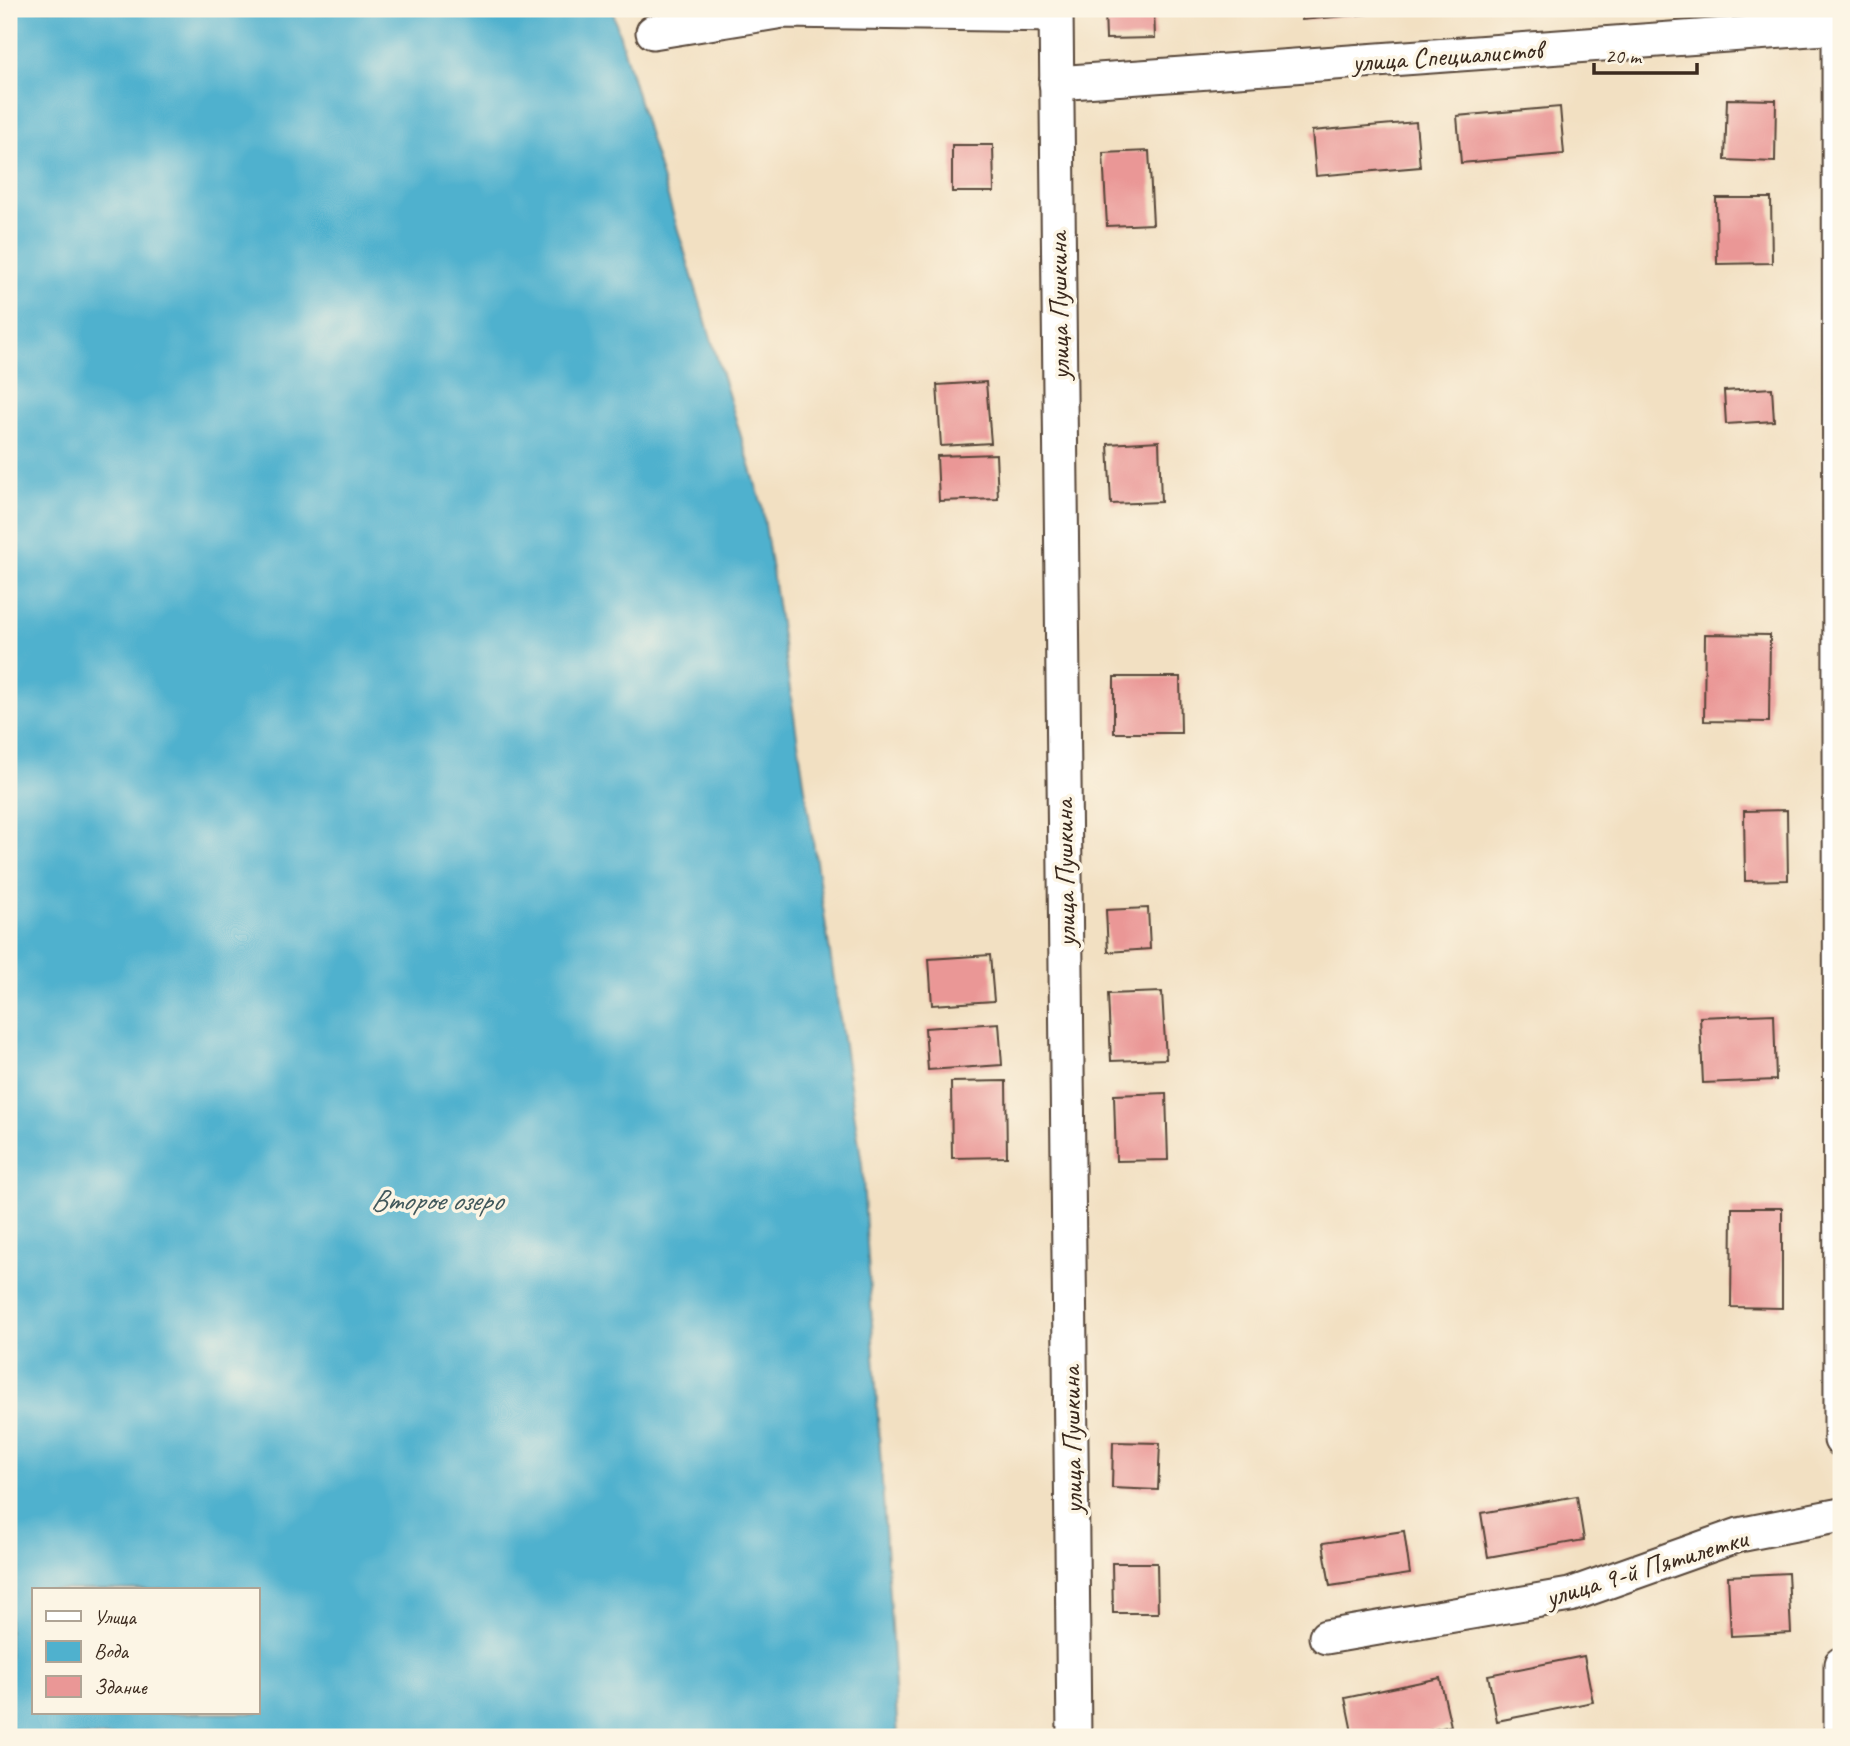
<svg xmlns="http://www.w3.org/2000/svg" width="1850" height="1746" viewBox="0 0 1850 1746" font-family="Caveat,sans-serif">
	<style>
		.water { fill: #4fb1ce; stroke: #456e76; stroke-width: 2; fill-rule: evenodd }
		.building { fill: #ea9796 }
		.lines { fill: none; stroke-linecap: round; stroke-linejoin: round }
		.street-casing { stroke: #564537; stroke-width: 37 }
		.street { stroke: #fff; stroke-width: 33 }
		.labels { text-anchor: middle; stroke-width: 7; stroke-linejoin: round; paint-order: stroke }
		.street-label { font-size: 28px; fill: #3b2a1e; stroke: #fcf5e5 }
		.water-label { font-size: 30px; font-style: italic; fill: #42595c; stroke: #fcf5e5 }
	</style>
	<rect width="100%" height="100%" fill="#fcf5e5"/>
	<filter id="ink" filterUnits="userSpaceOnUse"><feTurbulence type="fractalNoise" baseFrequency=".0143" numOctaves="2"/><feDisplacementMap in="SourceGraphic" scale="14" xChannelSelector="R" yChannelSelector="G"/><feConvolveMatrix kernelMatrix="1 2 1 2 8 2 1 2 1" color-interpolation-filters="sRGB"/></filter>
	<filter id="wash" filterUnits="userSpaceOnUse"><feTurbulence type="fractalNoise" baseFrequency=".00686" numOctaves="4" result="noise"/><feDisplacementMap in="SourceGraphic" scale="28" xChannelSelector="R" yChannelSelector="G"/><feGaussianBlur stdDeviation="1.57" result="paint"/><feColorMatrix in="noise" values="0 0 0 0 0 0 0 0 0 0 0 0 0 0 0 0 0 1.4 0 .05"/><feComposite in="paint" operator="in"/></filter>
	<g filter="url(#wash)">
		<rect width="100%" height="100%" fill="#f2e0c2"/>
		<path class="water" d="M 9,9 L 612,9 L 647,129 L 762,505 L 862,1164 L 898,1737 L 9,1737 ZM 33,1590 L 257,1590 L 257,1713 L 33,1713 Z"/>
		<g id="blocks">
			<g class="building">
				<polygon points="1105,9 1154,9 1155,38 1106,39"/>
				<polygon points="1301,9 1401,9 1401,11 1302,20"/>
				<polygon points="1727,99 1776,100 1775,162 1725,160"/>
				<polygon points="1560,107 1564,154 1461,163 1457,116"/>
				<polygon points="1416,122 1420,167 1316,176 1312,131"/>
				<polygon points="952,145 993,145 994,192 952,192"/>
				<polygon points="1149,151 1153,224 1107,226 1103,153"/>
				<polygon points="1716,198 1771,198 1772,263 1717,264"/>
				<polygon points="986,382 991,443 941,446 937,385"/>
				<polygon points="1772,388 1774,421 1726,424 1724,391"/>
				<polygon points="1159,441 1161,502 1111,504 1108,444"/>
				<polygon points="996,454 998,499 939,501 937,456"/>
				<polygon points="1705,634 1770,635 1769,722 1704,721"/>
				<polygon points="1114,677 1180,677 1181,733 1114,733"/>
				<polygon points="1787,810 1788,880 1745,881 1744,811"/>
				<polygon points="1148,908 1150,949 1108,952 1106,910"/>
				<polygon points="990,955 994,1001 932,1005 929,959"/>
				<polygon points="1162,992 1166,1059 1111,1061 1108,994"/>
				<polygon points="1774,1014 1776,1080 1703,1083 1700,1017"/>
				<polygon points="999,1023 1002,1065 928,1070 925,1028"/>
				<polygon points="1006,1081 1007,1157 952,1158 951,1082"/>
				<polygon points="1166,1093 1168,1160 1116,1161 1114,1095"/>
				<polygon points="1732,1208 1782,1208 1782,1308 1731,1307"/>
				<polygon points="1113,1442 1160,1443 1158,1490 1112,1488"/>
				<polygon points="1577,1496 1584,1540 1488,1557 1481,1513"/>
				<polygon points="1404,1531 1410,1574 1330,1586 1323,1543"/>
				<polygon points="1112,1563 1157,1563 1158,1613 1113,1613"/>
				<polygon points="1788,1573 1791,1633 1731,1636 1728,1576"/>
				<polygon points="1584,1656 1593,1702 1497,1721 1488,1675"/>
				<polygon points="1440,1678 1451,1726 1399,1737 1353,1737 1345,1698"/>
				<polygon points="1737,1731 1783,1735 1783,1737 1736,1737"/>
			</g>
		</g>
	</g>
	<g filter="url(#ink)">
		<use href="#blocks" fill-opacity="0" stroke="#564537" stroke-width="2"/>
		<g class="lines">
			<defs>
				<g id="street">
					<polyline points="1056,9 1074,1737"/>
					<polyline points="1841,26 1839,27 1841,1440"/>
					<polyline points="653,32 783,11 1056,15"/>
					<polyline points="1056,83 1839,27"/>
					<polyline points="1326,1637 1570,1595 1739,1535 1841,1515"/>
					<polyline points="1841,1737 1841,1664"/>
				</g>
			</defs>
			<use href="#street" class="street-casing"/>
			<use href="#street" class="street"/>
		</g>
	</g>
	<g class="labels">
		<g class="street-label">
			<text transform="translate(1447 55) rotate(-4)" y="10">улица Специалистов</text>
			<text transform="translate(1058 306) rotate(-91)" y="10">улица Пушкина</text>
			<text transform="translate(1064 873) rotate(-91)" y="10">улица Пушкина</text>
			<text transform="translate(1071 1440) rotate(-91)" y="10">улица Пушкина</text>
			<text transform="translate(1646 1567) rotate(-17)" y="10">улица 9-й Пятилетки</text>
		</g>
		<g class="water-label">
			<text x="436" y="1210">Второе озеро</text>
		</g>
	</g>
	<rect width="1850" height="1746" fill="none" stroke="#fcf5e5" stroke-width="35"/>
	<rect x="32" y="1588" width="228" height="126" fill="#fcf5e5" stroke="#afa495" stroke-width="2"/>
	<rect x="46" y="1611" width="35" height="10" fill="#ffffff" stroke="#afa495" stroke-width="2"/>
	<text x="94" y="1624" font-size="21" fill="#3b2a1e">Улица</text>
	<rect x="46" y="1641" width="35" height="21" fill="#4fb1ce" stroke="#afa495" stroke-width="2"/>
	<text x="94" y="1658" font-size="21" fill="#3b2a1e">Вода</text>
	<rect x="46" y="1676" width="35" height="21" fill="#ea9796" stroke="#afa495" stroke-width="2"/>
	<text x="94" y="1694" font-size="21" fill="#3b2a1e">Здание</text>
	<path d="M1594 63v10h103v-10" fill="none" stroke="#3b2a1e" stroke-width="3.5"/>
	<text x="1605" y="63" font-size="21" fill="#3b2a1e" stroke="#fcf5e5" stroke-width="5" paint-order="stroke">20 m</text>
</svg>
